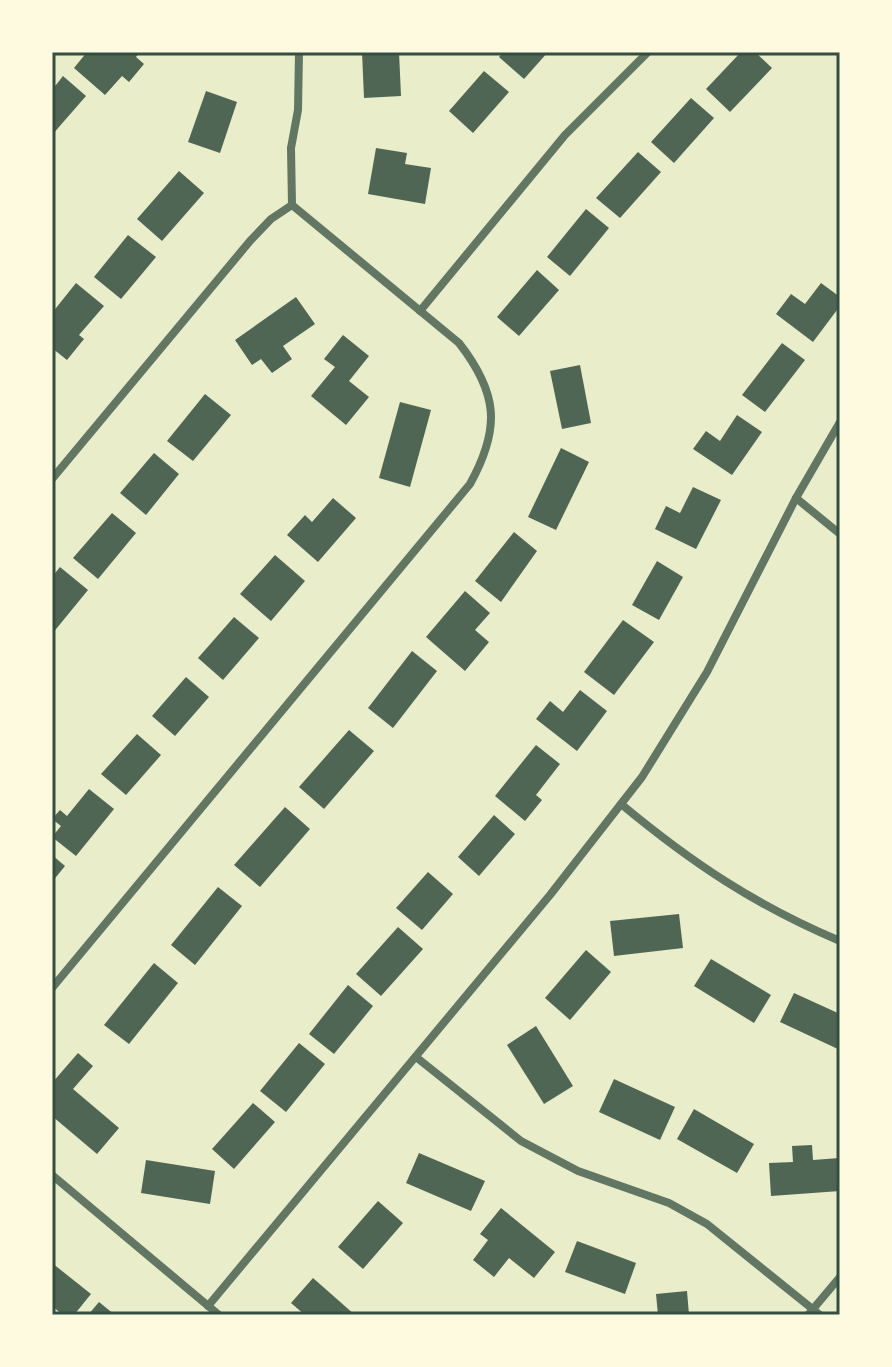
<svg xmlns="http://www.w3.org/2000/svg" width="892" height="1367" viewBox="0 0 892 1367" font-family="Ubuntu,sans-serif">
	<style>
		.building { fill: #4f6655 }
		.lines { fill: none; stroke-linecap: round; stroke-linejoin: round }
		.minor { stroke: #617663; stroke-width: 8 }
		.neatline { fill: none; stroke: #344e41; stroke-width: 3 }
	</style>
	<rect width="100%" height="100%" fill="#e9edc9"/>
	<g class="building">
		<polygon points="87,52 140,52 136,57 144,64 129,82 122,76 105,95 74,68"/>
		<polygon points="362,52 399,52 401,96 364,98"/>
		<polygon points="503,52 548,52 524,79 499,57"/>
		<polygon points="741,52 755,52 772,68 730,112 706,89"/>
		<polygon points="484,71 509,92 473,133 449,111"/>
		<polygon points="63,76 86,96 52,135 52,90"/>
		<polygon points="206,91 237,102 220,153 188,142"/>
		<polygon points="691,98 714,118 674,163 651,142"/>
		<polygon points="376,148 407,153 405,164 431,168 425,204 368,194"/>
		<polygon points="638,152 661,172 620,218 596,198"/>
		<polygon points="179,171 204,193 162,241 137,219"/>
		<polygon points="586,209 609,228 570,276 547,257"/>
		<polygon points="128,235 156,257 121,299 94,277"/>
		<polygon points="537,270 559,290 519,336 497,317"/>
		<polygon points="76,283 104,306 79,335 84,339 67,360 52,348 52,313"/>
		<polygon points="821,283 840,297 840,306 813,342 776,314 791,294 805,304"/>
		<polygon points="296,297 315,324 283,346 292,359 272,373 261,359 252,365 235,340"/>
		<polygon points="343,335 369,356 349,381 369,397 346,425 311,396 335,367 324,359"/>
		<polygon points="782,343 805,360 765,412 742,395"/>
		<polygon points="580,365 591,423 562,429 550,371"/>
		<polygon points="205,394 231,415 193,461 167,441"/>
		<polygon points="400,402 431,410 410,487 379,478"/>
		<polygon points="737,415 762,432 732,475 693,449 706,431 720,441"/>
		<polygon points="561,448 589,462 556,530 528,517"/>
		<polygon points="154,453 179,474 146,515 120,493"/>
		<polygon points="693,487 721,500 696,549 655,529 666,506 680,513"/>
		<polygon points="333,498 356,518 318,562 287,535 305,515 312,522"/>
		<polygon points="112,513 136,533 98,579 73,558"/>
		<polygon points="514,532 537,551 501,602 475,581"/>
		<polygon points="275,555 305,581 271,621 240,594"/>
		<polygon points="657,561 683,577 659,620 632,605"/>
		<polygon points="60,567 88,590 52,634 52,577"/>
		<polygon points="465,591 490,613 475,630 489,642 465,671 426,637"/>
		<polygon points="234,617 259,638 223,680 198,658"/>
		<polygon points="623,620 654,642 614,695 584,672"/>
		<polygon points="412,651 437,671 393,728 368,708"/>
		<polygon points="186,677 209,697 175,736 152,716"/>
		<polygon points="580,690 607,711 577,751 536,719 550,701 563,712"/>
		<polygon points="349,730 374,751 324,809 299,787"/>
		<polygon points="137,734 161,755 126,795 101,774"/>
		<polygon points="536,745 560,764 536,795 542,800 525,821 495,796"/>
		<polygon points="89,789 114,809 76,856 52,837 61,826 52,819 60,810 67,816"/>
		<polygon points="285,807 310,829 260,887 234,865"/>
		<polygon points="494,815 515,834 479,876 458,857"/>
		<polygon points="52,855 65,866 52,882"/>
		<polygon points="428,872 453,894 422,930 396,908"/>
		<polygon points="218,887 242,906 195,965 171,945"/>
		<polygon points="679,914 683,948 614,956 610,921"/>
		<polygon points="398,927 423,949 381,996 356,974"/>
		<polygon points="586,950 611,972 570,1020 545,998"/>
		<polygon points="711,959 771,995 754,1023 694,986"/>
		<polygon points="154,963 178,983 129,1044 104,1025"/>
		<polygon points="348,985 373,1006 334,1054 309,1034"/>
		<polygon points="794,993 840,1014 840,1050 780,1022"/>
		<polygon points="536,1026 573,1086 544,1104 507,1045"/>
		<polygon points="299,1043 325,1064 286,1112 260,1091"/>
		<polygon points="78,1053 93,1066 73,1089 119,1128 97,1154 52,1116 52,1083"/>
		<polygon points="614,1079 675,1107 660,1140 599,1112"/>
		<polygon points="253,1103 275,1122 234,1169 212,1149"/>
		<polygon points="694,1109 754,1144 737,1173 677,1139"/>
		<polygon points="812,1145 813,1160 839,1158 840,1191 771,1196 769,1163 793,1162 792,1146"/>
		<polygon points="419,1153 485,1181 471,1211 406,1183"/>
		<polygon points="146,1160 215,1171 210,1204 141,1193"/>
		<polygon points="378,1201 403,1223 363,1269 338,1247"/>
		<polygon points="501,1208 555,1252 534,1278 509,1258 494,1277 473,1260 488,1240 480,1234"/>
		<polygon points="577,1241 636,1263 625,1294 565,1272"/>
		<polygon points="52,1263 91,1294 74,1315 63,1315 52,1306"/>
		<polygon points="313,1278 355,1315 305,1315 291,1303"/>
		<polygon points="687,1291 689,1315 658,1315 656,1294"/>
		<polygon points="99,1302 115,1315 88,1315"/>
	</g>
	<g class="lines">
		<g class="minor">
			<polyline points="420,311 565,135 648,52"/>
			<polyline points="52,479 250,241 271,219 292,205"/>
			<polyline points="796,498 840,534"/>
			<path d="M 621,804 C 692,863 755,905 840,941"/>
			<path d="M 52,988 L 470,484 C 501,428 498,393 459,343 L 292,205 L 291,148 L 298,110 L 299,52"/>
			<polyline points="416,1057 521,1141 578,1171 669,1203 707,1224 820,1315"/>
			<polyline points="52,1175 219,1315"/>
			<polyline points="208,1306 550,895 642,777 707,672 796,498 840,422"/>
			<polyline points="808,1315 840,1277"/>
		</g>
	</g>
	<rect width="892" height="1367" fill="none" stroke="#fefae0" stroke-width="108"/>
	<rect x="54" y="54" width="784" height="1259" class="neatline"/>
</svg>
